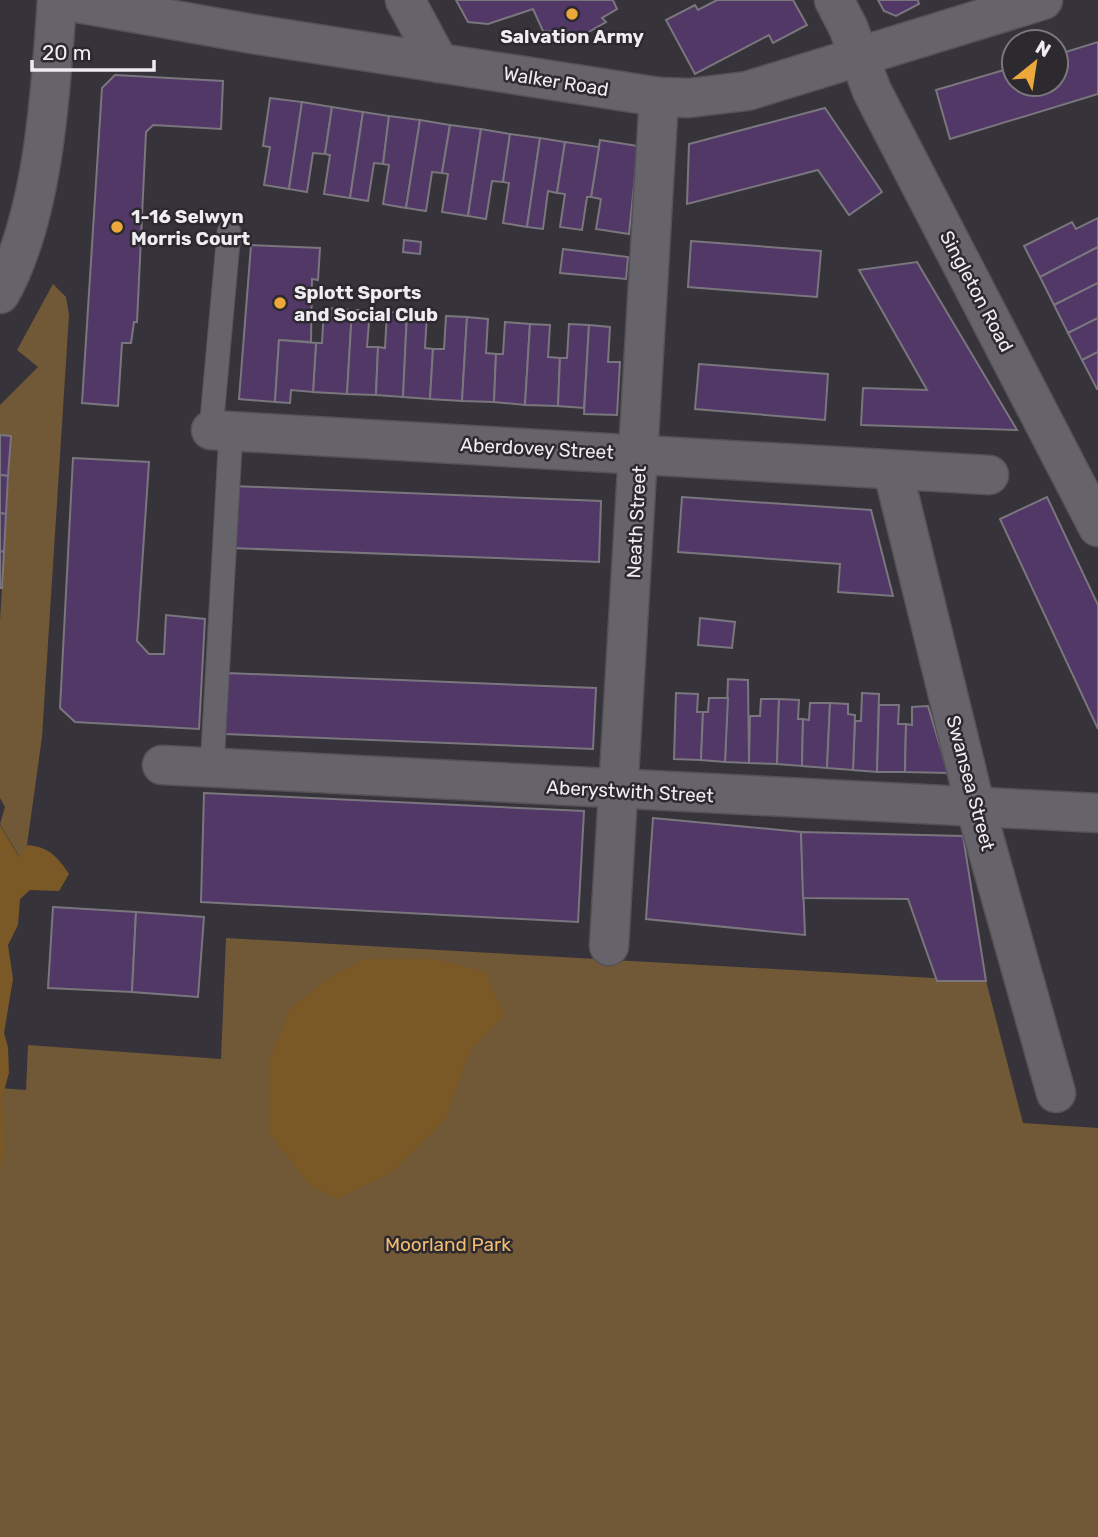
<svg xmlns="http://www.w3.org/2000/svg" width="1098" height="1537" viewBox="0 0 1098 1537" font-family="Rubik,sans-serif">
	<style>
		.green { fill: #715836 }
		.forest { fill: #7b5926 }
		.building { fill: #513866; stroke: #7a767d; stroke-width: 2 }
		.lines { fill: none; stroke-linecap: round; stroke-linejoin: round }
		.service-casing { stroke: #555257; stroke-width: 25 }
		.minor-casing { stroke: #555257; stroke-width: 41 }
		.tertiary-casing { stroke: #555257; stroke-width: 41 }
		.service { stroke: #67636a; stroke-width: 23 }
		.minor { stroke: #67636a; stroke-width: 38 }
		.tertiary { stroke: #67636a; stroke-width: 38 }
		.poi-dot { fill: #eda83b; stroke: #2c292f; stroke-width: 2.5 }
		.labels { text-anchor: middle; stroke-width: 5; stroke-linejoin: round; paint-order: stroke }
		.poi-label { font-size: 19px; font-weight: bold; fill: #f0edf2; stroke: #2c292f; text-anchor: start }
		.street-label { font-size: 19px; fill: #f0edf2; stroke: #2c292f }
		.park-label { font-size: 19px; fill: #f2bc71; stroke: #2c292f }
	</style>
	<rect width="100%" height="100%" fill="#36333a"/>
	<g class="green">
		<polygon points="53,284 66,297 69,315 42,737 27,845 20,858 0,824 5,807 0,798 0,621 11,437 0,435 0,405 38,367 17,350"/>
		<polygon points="226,938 986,981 1023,1123 1098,1128 1098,1537 0,1537 0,1088 26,1090 28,1045 221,1059"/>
	</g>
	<g class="forest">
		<path d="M 0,825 L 19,857 L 27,845 C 49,847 57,856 69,874 L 59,891 L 30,890 L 20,899 L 18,925 L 8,945 L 13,979 L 4,1033 L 8,1047 L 9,1073 L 2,1098 L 5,1152 L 0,1168 Z"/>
		<polygon points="364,959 435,959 485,972 504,1015 470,1051 445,1120 391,1173 336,1199 309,1184 269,1133 269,1062 290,1009 329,978"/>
	</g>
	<g class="building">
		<polygon points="456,0 613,0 617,9 602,18 606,22 585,34 543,31 533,9 488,24 468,22"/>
		<polygon points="717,0 793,0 807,25 773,43 769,35 695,74 666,20 695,5 698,10"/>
		<polygon points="878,0 918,0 919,4 896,16 884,11"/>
		<polygon points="1098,42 1098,94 950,139 936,90 1014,67 1014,84 1056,84 1056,55"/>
		<polygon points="115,75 223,81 221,129 153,125 146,132 137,322 134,322 131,343 122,343 118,406 82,403 102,88"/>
		<polygon points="270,98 302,102 289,189 264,185 270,147 263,146"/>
		<polygon points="302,102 332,107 325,154 313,153 307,192 289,189"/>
		<polygon points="332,107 363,112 350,198 324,194 330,155 325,154"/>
		<polygon points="825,108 882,192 849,215 818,170 687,204 689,144"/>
		<polygon points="363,112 389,116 383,164 374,163 368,201 350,198"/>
		<polygon points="389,116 420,120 406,208 383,204 389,165 383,164"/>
		<polygon points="420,120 450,125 442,173 432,172 426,211 406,208"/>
		<polygon points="450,125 481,129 468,216 442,212 448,174 442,173"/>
		<polygon points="481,129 510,134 503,182 492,181 486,219 468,216"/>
		<polygon points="510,134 540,138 527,227 503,223 509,183 503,182"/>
		<polygon points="540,138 565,142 557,193 548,191 543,229 527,227"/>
		<polygon points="600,140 638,146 629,234 596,229 601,199 591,197"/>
		<polygon points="565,142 599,147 591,197 587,197 582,230 560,227 565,194 557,193"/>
		<polygon points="1098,218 1098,247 1040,277 1024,246 1072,222 1076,229"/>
		<polygon points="404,240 421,242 420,254 403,252"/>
		<polygon points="691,241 821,251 817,297 688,287"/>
		<polygon points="251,245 320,248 318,280 312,279 311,342 279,340 275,402 239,399"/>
		<polygon points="1098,247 1098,283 1054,305 1040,277"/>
		<polygon points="563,249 628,257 626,279 560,273"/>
		<polygon points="917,262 1017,430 861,425 863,388 927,390 859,270"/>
		<polygon points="1098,283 1098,318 1068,333 1054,305"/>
		<polygon points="324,308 352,310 347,394 313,392 316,343 322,343"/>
		<polygon points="352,310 370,310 367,347 378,347 376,395 347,394"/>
		<polygon points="387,312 407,313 403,397 376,395 378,347 385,348"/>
		<polygon points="407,313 427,314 425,348 433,349 430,399 403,397"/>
		<polygon points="446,316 467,317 462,401 430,399 433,349 444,349"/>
		<polygon points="467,317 488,319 486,353 496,354 494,402 462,401"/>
		<polygon points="1098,318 1098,352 1082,360 1068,333"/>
		<polygon points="505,322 530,324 525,405 494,402 496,354 503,354"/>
		<polygon points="530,324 550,325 548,357 560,358 558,406 525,405"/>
		<polygon points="569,324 589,325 584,408 558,406 560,358 567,358"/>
		<polygon points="589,325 610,327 608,362 620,362 617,415 584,414"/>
		<polygon points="279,340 316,343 313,392 291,390 290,403 275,402"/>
		<polygon points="1098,352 1098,389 1097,389 1082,360"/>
		<polygon points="699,364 828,374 825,420 695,409"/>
		<polygon points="0,435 11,436 8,476 0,475"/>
		<polygon points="73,458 149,462 137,641 149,654 164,654 166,615 205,619 199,729 75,722 60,708"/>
		<polygon points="0,475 8,476 6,514 0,513"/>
		<polygon points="233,486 601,501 599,562 231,548"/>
		<polygon points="682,497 871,510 893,596 838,592 840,564 678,552"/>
		<polygon points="1047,497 1098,605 1098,729 1000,519"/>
		<polygon points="0,513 6,514 4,552 0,551"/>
		<polygon points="0,551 4,552 2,588 0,588"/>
		<polygon points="700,618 735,622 732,648 698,645"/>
		<polygon points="228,673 596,688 593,749 225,734"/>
		<polygon points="728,679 748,680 749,763 725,762"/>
		<polygon points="676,693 698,694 697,712 703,712 701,760 674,759"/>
		<polygon points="862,693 879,694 877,772 853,770 855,721 861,721"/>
		<polygon points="709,698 728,698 725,762 701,760 703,712 708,712"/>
		<polygon points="761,699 779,699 777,764 749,763 750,716 760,716"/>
		<polygon points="779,699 799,700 798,719 803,719 802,766 777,764"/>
		<polygon points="810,703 830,703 827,768 802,766 803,719 809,720"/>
		<polygon points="830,703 848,704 848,714 855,715 853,770 827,768"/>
		<polygon points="879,705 899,705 898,724 906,724 905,772 877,772"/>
		<polygon points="928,706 948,773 905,772 906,724 912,725 912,707"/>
		<polygon points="204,793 584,811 578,922 201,902"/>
		<polygon points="653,818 801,832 805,935 646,919"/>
		<polygon points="801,832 963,836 986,981 937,981 908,899 803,898"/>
		<polygon points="53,907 136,912 132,992 48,988"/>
		<polygon points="136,912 204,917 198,997 132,992"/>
	</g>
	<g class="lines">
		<defs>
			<g id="service">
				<polyline points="211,430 229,232"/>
				<polyline points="212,768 231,431"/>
			</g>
			<g id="minor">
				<polyline points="405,0 439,63"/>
				<polyline points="834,0 848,27 872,91 1098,527"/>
				<path d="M 0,294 C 44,216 51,89 57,0"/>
				<polyline points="211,430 989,475"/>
				<polyline points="893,471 976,809 1056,1093"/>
				<polyline points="162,765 1098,813"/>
				<polyline points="609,946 659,97"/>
			</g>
			<polyline id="tertiary" points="61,0 253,34 659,97 689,98 747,91 1043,0"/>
		</defs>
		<use href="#service" class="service-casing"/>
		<use href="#minor" class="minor-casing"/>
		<use href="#tertiary" class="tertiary-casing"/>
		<use href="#service" class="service"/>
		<use href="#minor" class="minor"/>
		<use href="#tertiary" class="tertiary"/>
	</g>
	<g class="poi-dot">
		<circle cx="572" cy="14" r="7"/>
		<circle cx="117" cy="227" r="7"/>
		<circle cx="280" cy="303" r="7"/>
	</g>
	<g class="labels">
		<g class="poi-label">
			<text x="572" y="43" text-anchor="middle">Salvation Army</text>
			<text x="131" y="223">1-16 Selwyn<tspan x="131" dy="22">Morris Court</tspan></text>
			<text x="294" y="299">Splott Sports<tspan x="294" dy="22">and Social Club</tspan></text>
		</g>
		<g class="street-label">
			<text transform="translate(556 81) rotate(9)" y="7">Walker Road</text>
			<text transform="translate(977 291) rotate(62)" y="7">Singleton Road</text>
			<text transform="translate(537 448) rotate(3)" y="7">Aberdovey Street</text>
			<text transform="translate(636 522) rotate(-87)" y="7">Neath Street</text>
			<text transform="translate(971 783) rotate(75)" y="7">Swansea Street</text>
			<text transform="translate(630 791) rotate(3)" y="7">Aberystwith Street</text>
		</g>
		<g class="park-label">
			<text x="448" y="1251">Moorland Park</text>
		</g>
	</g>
	<g transform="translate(1035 63) rotate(30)"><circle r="33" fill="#2c292f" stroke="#7a777d" stroke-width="2"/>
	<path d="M0-5L12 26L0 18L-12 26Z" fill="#eda83b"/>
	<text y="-10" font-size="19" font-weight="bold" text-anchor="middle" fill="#f0edf2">N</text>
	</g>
	<path d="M32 60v10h122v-10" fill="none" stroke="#f0edf2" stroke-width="3.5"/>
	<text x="42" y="60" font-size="21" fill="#f0edf2" stroke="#2c292f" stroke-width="5" paint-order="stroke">20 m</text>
</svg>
